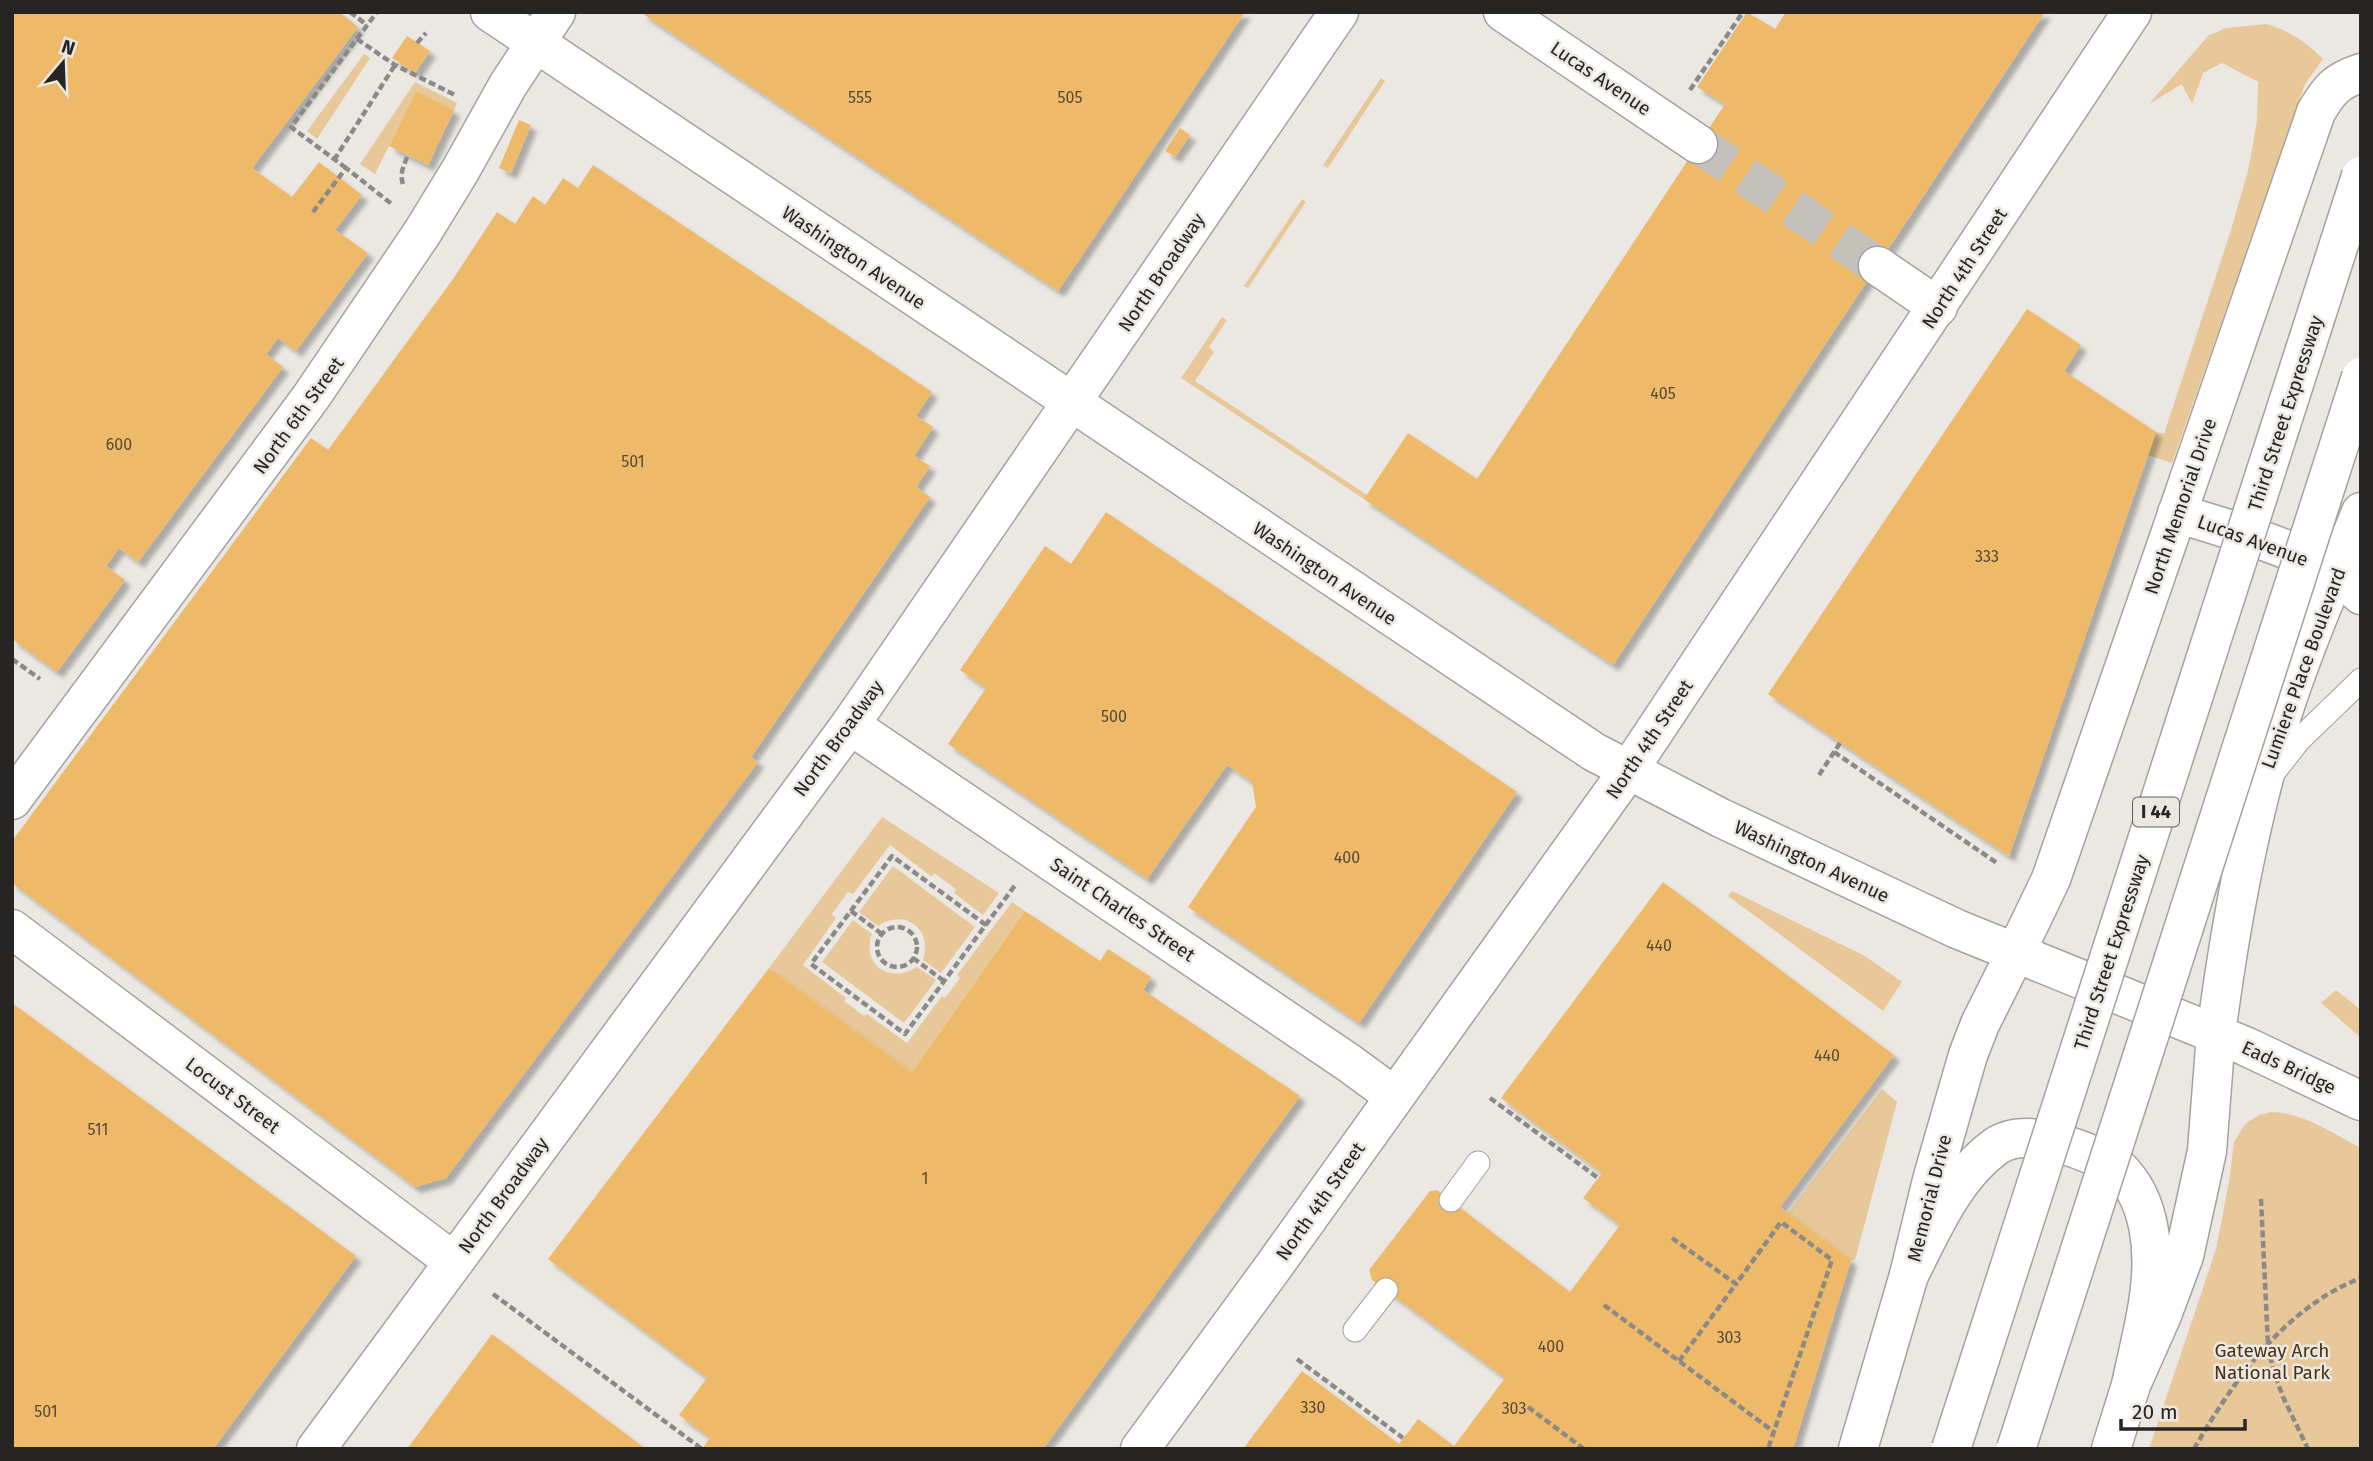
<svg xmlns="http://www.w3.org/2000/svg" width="2373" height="1461" viewBox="0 0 2373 1461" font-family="'Fira Sans',sans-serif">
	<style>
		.green { fill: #e8c899 }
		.building { fill: #eeba69; filter: url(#shadow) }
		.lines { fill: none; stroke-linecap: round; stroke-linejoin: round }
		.minor-tunnel { stroke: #c4c1bd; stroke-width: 38; stroke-dasharray: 38 19; stroke-linecap: butt }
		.service-casing { stroke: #a5a29e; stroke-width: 25 }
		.minor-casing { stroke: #a5a29e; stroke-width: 41 }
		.tertiary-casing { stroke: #a5a29e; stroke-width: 41 }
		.secondary-casing { stroke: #a5a29e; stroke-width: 41 }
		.primary-casing { stroke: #a5a29e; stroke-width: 41 }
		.motorway-casing { stroke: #a5a29e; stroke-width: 41 }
		.path { stroke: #8c8a87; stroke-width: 4.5; stroke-dasharray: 7 3.5; stroke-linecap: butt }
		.service { stroke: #fff; stroke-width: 23 }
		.minor { stroke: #fff; stroke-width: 38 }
		.tertiary { stroke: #fff; stroke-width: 38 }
		.secondary { stroke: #fff; stroke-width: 38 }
		.primary { stroke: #fff; stroke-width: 38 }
		.motorway { stroke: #fff; stroke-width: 38 }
		.motorway-bridge-casing { stroke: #a5a29e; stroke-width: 41; stroke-linecap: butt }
		.motorway-bridge { stroke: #fff; stroke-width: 38 }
		.labels { text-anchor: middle; stroke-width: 5; stroke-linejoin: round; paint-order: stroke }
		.number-label { font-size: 16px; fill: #584a34 }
		.shield { fill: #ebe8e3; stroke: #61605d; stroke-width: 2 }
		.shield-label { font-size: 18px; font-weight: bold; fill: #262523 }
		.street-label { font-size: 19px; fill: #262523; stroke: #ebe8e3 }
		.park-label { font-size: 19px; fill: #493411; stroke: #ebe8e3 }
	</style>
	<defs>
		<filter id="shadow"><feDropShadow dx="6" dy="6" stdDeviation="2" flood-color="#0004"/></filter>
	</defs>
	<rect width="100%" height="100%" fill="#ebe8e3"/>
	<g class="green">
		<path d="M 2266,24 C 2290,31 2305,41 2323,59 L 2305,84 L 2172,463 L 2148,455 L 2156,432 L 2164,434 L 2230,233 L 2248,171 L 2257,121 L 2258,82 L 2222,63 L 2203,73 L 2192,104 L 2182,84 L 2149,104 L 2208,36 L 2226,28 Z"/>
		<polygon points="364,54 370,58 317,139 307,131"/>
		<polygon points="1381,78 1385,81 1328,168 1323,165"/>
		<polygon points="415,82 457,103 454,110 416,91 375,174 360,164"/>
		<polygon points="1302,199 1306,202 1248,288 1244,286"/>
		<polygon points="1222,317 1227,320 1209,347 1214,352 1195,381 1367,495 1364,499 1181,378"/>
		<polygon points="882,817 999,893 983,915 954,893 956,889 934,873 932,877 890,845 853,894 848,892 832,914 836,918 803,965 846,998 844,1001 864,1016 867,1014 907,1043 942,996 945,998 960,978 957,975 1012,902 1025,911 912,1072 769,968"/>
		<path d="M 893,866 L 975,927 L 941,973 L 923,960 C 933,929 905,908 878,926 L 859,912 Z"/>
		<polygon points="1732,891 1865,956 1902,982 1883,1011 1728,896"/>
		<path d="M 853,920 L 872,934 C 861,966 890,984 917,967 L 936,980 L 904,1023 L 822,962 Z"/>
		<polygon points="2336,990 2361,1010 2361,1038 2321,1003"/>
		<polygon points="1882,1089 1897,1102 1855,1260 1851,1260 1788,1213"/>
		<path d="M 2271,1112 C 2303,1112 2333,1134 2361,1148 L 2361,1449 L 2149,1449 L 2216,1249 L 2229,1182 L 2234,1142 L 2245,1124 L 2259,1115 Z"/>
	</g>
	<g class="building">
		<polygon points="12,12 339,12 358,27 252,168 292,197 319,162 362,195 335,230 368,253 296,351 278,338 266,354 283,367 138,562 119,548 106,566 125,580 57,672 12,639"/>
		<polygon points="640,12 1245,12 1058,291"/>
		<polygon points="1747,12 1775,29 1786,12 2045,12 1613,665 1364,499 1408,433 1477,479 1725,104 1697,87"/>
		<polygon points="407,36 430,51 415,73 392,58"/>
		<polygon points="416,91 454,110 428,165 389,146"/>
		<polygon points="519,120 531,125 511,173 499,168"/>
		<polygon points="1180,128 1190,135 1175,157 1165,151"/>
		<polygon points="593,165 932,392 916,416 933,427 914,456 930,466 916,487 930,497 751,757 758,762 446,1178 415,1187 12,883 12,841 311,438 328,450 453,279 497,212 515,224 533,196 545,205 563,178 578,188"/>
		<polygon points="2027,309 2081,345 2064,371 2156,432 2009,856 1768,694"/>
		<polygon points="1106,512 1517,792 1359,1023 1188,907 1256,807 1252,782 1227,765 1147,879 948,744 986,688 960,670 1045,546 1071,564"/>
		<polygon points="1663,882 1894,1055 1780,1207 1851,1260 1793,1449 1243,1449 1302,1371 1399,1444 1418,1419 1454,1446 1505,1378 1372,1280 1369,1270 1430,1191 1437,1190 1570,1292 1620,1225 1583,1198 1602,1173 1501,1098"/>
		<polygon points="1025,911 1100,961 1108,949 1151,977 1143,990 1300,1096 1043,1449 702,1449 710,1438 679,1415 707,1378 548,1259 769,968 912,1072"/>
		<polygon points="12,1003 356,1256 213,1449 12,1449"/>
		<polygon points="492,1334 646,1449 407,1449"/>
	</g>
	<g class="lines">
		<polyline class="minor-tunnel" points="1698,144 1878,266"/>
		<defs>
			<g id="service">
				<polyline points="2273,773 2299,740 2361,680"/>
				<polyline points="1451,1200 1478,1163"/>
				<polyline points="1355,1330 1386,1290"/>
			</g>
			<g id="minor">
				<polyline points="1503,12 1698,144"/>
				<polyline points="1878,266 1938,307"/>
				<path d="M 2177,513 C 2238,533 2313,550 2361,595"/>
				<polyline points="850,725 1349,1063 1394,1096"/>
				<polyline points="12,800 311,397 422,233 460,171 508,85 556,12"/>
			</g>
			<g id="tertiary">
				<polyline points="12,929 454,1262"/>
				<path d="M 2015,954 L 2051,879 L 2316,112 C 2329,90 2336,81 2361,73"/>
				<path d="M 2216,1034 C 2230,926 2249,819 2282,715 C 2304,646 2334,579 2361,512"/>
			</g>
			<g id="secondary">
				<polyline points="490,12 1594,752 1721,818 1957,929 2245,1046 2361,1101"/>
				<polyline points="1858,1449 1909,1275 1932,1180 1968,1055 1980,1024 2015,954"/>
			</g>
			<g id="primary">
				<polyline points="316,1449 850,725 1339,12"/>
				<polyline points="1140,1449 1271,1270 1628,771 2132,12"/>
			</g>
			<g id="motorway">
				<path d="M 1909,1275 C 1932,1230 1953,1178 1995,1147 C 2023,1127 2069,1145 2097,1157 C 2103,1159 2111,1162 2116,1166 C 2135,1183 2145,1207 2149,1231 C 2158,1282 2141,1336 2131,1385"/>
				<polyline points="2111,1449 2131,1385 2162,1315 2184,1256 2207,1151 2216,1034"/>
			</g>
		</defs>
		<use href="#service" class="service-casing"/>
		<use href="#minor" class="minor-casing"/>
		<use href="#tertiary" class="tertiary-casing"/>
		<use href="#secondary" class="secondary-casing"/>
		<use href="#primary" class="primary-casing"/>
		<use href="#motorway" class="motorway-casing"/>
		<g class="path">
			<polyline points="350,12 367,25"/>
			<polyline points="357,39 395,65 455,95"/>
			<polyline points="417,43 426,33"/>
			<polyline points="1690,90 1743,12"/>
			<polyline points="334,160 395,65"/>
			<polyline points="346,168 291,127 377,12"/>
			<path d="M 403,184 C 399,174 404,165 408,155"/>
			<polyline points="313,212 346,168 393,205"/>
			<polyline points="12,659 40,679"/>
			<polyline points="1834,752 1997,863"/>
			<polyline points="1819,775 1840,743"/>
			<polyline points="851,911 882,934"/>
			<polyline points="986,925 892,856 811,964 905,1034 1016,884"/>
			<circle cx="897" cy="947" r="20"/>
			<polyline points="913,958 944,981"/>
			<polyline points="1490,1098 1598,1178"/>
			<polyline points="2261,1199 2268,1345 2273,1369 2283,1397 2308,1449"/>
			<polyline points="1672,1238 1736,1284 1781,1222 1832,1260 1768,1449"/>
			<polyline points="493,1294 702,1449"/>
			<polyline points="1604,1305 1774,1432"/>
			<polyline points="1297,1359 1403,1438"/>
			<polyline points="1679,1361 1736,1284"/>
			<polyline points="1528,1407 1584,1449"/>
			<path d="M 2194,1449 C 2234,1380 2284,1308 2361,1278"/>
		</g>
		<use href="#service" class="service"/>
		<use href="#minor" class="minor"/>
		<use href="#tertiary" class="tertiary"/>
		<use href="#secondary" class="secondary"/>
		<use href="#primary" class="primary"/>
		<use href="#motorway" class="motorway"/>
		<defs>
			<g id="motorway-bridge">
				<polyline points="1951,1449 2361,176"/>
				<polyline points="2016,1449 2361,377"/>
			</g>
		</defs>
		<use href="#motorway-bridge" class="motorway-bridge-casing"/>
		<use href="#motorway-bridge" class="motorway-bridge"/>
	</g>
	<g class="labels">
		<g class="number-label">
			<text x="860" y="103">555</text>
			<text x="1070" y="103">505</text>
			<text x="1663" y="399">405</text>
			<text x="119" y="450">600</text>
			<text x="633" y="467">501</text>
			<text x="1987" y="562">333</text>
			<text x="1114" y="722">500</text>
			<text x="1347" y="863">400</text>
			<text x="1659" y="951">440</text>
			<text x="1827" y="1061">440</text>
			<text x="98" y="1135">511</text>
			<text x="925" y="1184">1</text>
			<text x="1729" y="1343">303</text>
			<text x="1551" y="1352">400</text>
			<text x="1313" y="1413">330</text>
			<text x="1514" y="1414">303</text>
			<text x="46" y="1417">501</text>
		</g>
		<rect class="shield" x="2133" y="797.5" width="46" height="29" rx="5"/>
		<g class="shield-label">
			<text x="2156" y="818">I 44</text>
		</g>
		<g class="street-label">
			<text transform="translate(1601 78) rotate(34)" y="7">Lucas Avenue</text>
			<text transform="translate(854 257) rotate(34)" y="7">Washington Avenue</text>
			<text transform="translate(1964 268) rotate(-57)" y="7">North 4th Street</text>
			<text transform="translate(1161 272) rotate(-56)" y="7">North Broadway</text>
			<text transform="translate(2285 413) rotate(-72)" y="7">Third Street Expressway</text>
			<text transform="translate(298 415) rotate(-54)" y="7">North 6th Street</text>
			<text transform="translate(2180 506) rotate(-71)" y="7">North Memorial Drive</text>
			<text transform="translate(2253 540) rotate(20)" y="7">Lucas Avenue</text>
			<text transform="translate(1325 573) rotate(34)" y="7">Washington Avenue</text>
			<text transform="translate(2303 668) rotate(-70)" y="7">Lumiere Place Boulevard</text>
			<text transform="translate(838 738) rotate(-54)" y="7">North Broadway</text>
			<text transform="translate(1649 739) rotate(-56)" y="7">North 4th Street</text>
			<text transform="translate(1812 861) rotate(25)" y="7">Washington Avenue</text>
			<text transform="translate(1123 909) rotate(34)" y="7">Saint Charles Street</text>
			<text transform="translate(2111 952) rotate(-72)" y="7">Third Street Expressway</text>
			<text transform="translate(2289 1067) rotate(25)" y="7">Eads Bridge</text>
			<text transform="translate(233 1095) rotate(37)" y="7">Locust Street</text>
			<text transform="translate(503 1195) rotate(-54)" y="7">North Broadway</text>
			<text transform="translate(1929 1198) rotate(-76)" y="7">Memorial Drive</text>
			<text transform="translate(1320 1201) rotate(-55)" y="7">North 4th Street</text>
		</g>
		<g class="park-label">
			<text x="2272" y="1357">Gateway Arch<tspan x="2272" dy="22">National Park</tspan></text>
		</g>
	</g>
	<rect width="2373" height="1461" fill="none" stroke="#262523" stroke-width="28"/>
	<g transform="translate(63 63) rotate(19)" stroke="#ebe8e3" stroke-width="5" paint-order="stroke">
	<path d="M0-5L12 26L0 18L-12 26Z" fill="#262523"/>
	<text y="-10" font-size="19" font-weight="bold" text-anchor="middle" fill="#262523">N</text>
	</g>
	<path d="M2121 1419v10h124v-10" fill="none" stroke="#262523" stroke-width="3.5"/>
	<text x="2132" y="1419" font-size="21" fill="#262523" stroke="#ebe8e3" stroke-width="5" paint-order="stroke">20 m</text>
</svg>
